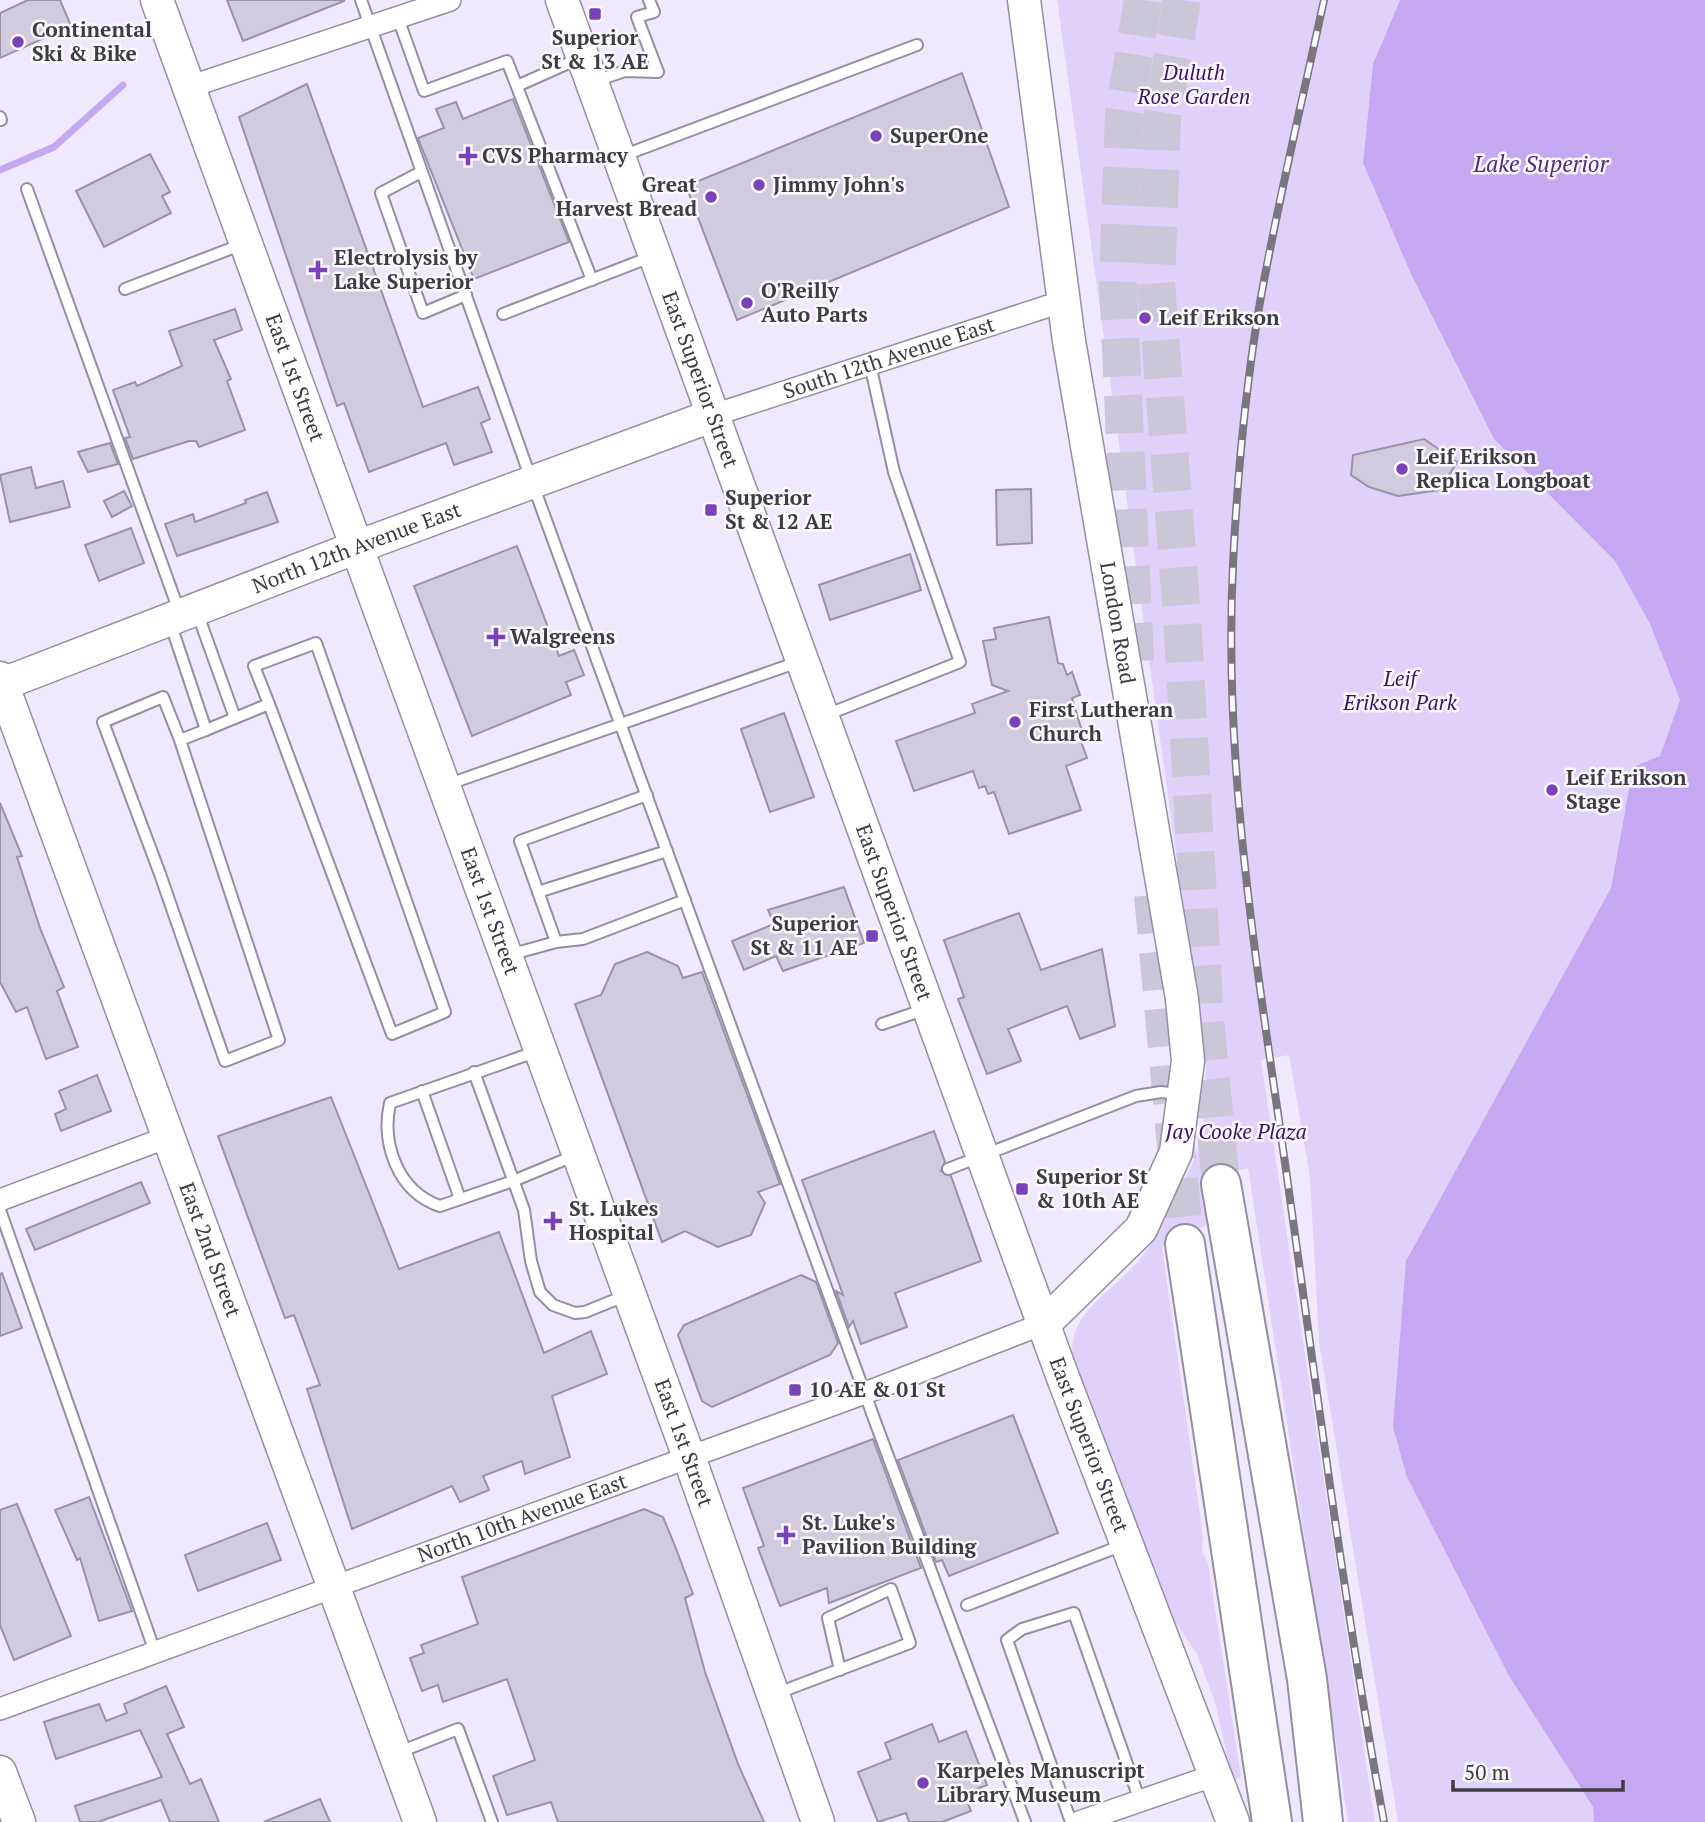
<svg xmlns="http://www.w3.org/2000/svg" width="1705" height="1822" viewBox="0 0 1705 1822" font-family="'PT Serif',serif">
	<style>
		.green { fill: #e0d1fa }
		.water { fill: #c4a8f1 }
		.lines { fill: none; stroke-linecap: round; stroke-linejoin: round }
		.stream { stroke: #c4a8f1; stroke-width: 7 }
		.building { fill: #d2cbe0; stroke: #9a93a7; stroke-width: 2 }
		.highway-tunnel { stroke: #ccc6d9; stroke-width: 38; stroke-dasharray: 38 19; stroke-linecap: butt }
		.lane-casing { stroke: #958ea2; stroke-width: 14 }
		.street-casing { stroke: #958ea2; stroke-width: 24 }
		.secondary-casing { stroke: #958ea2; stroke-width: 35 }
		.highway-casing { stroke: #958ea2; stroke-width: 42 }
		.lane { stroke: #fff; stroke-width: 10 }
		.street { stroke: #fff; stroke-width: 21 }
		.secondary { stroke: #fff; stroke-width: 32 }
		.highway { stroke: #fff; stroke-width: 38 }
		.rail-casing { stroke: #797581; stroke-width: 8 }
		.rail { stroke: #fbf9fe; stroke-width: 5; stroke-dasharray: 16; stroke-linecap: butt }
		.poi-dot { fill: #7942b9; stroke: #fbf9fe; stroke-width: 2.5 }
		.labels { text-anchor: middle; stroke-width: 5; stroke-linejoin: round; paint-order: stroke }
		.poi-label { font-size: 21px; font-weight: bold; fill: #3e3b43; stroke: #fbf9fe; text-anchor: start }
		.park-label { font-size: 21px; font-style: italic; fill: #3c1266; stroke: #fbf9fe }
		.street-label { font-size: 21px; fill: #3e3b43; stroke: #fbf9fe }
		.water-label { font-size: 23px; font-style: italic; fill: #532d80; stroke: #fbf9fe }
	</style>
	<rect width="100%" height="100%" fill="#f0e9fe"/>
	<path class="green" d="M 1057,0 L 1400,0 L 1373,64 L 1363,163 L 1411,274 L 1494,439 L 1615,561 L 1650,624 L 1680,700 L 1660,757 L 1633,767 L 1611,888 L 1407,1477 L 1509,1676 L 1593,1807 L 1594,1822 L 1398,1822 L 1319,1342 L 1310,1177 L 1289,1055 L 1261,1060 L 1375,1822 L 1348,1822 L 1248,1168 L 1207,1178 L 1210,1223 L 1162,1247 L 1203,1536 L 1202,1551 L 1208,1563 L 1241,1777 L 1233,1781 L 1215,1702 L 1197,1654 L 1161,1601 L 1074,1362 C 1061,1311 1125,1287 1148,1248 C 1159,1230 1196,1161 1200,1143 C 1205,1119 1204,1092 1206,1068 Z"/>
	<polygon class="water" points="1400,0 1705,0 1705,1822 1594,1822 1593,1807 1509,1676 1407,1477 1393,1427 1406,1261 1611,888 1633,767 1660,756 1680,700 1650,624 1615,561 1494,439 1411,274 1363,163 1373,64"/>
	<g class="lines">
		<polyline class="stream" points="0,170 54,147 123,85"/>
	</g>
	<g class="building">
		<polygon points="28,0 60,0 71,26 0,58 0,13"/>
		<polygon points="227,0 344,0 344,1 243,41"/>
		<polygon points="962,73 1009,207 737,320 686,186"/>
		<polygon points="307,84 423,407 478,387 490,419 481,423 492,452 454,465 446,443 369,472 344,403 337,406 239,117"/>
		<polygon points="513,99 569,242 474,279 418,138 444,128 436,109 456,102 463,119"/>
		<polygon points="150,154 170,192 162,196 171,213 104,247 76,191"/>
		<polygon points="235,309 242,330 214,340 231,379 227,381 245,430 199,447 196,441 189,441 133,459 125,438 130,437 113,390 135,382 137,386 182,366 169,331"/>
		<polygon points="1424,439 1457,462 1440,490 1398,496 1369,487 1351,475 1353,455"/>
		<polygon points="110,443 118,464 88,472 78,452"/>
		<polygon points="31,467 36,488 63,481 70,507 10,522 0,475"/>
		<polygon points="1031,489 1032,543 997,545 996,490"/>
		<polygon points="124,491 132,506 112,517 104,501"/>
		<polygon points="267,492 278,522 177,556 165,524 193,514 195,522 246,503 245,500"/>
		<polygon points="131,528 144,563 99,581 85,545"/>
		<polygon points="517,546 559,656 574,650 584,675 566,682 571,695 472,736 414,586"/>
		<polygon points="910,554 921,590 830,620 819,585"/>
		<polygon points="1049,617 1058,663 1063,664 1067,675 1072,672 1080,695 1072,698 1082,731 1078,733 1087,758 1066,766 1081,810 1009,834 994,792 988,794 985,786 979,788 973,771 914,791 896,741 975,713 972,704 1008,691 992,685 983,641 996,639 994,628"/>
		<polygon points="784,713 814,797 770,812 741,729"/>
		<polygon points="0,803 22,856 17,857 40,928 64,987 57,991 78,1047 46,1059 27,1007 16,1012 0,982"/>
		<polygon points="844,887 864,943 783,971 776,956 744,970 732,941 774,924 768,910"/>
		<polygon points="1019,913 1041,970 1102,949 1115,1026 1080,1039 1067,1006 1008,1029 1021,1061 987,1074 958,999 964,997 944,940"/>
		<polygon points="647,952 678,966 683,978 702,972 780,1184 758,1192 765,1203 751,1235 718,1247 685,1231 662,1242 575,1004 601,995 615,964"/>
		<polygon points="97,1075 111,1111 61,1131 55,1114 66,1109 59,1091"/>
		<polygon points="331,1097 399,1269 499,1232 544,1353 591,1331 607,1374 552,1396 570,1457 525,1474 522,1461 483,1476 489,1490 460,1502 452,1486 352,1529 307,1389 320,1385 294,1315 285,1318 218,1136"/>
		<polygon points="934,1131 945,1162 941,1171 951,1176 981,1261 895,1293 907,1327 861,1344 853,1321 849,1327 836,1291 843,1295 802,1180"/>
		<polygon points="141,1182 150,1203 35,1250 26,1229"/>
		<polygon points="2,1273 22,1328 0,1336 0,1274"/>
		<polygon points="801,1275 816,1282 838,1343 830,1355 712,1407 702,1401 678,1335 684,1325"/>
		<polygon points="1013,1415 1058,1533 949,1576 942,1560 936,1562 898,1460"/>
		<polygon points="873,1439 921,1568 829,1603 827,1588 780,1606 758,1548 764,1546 743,1488"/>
		<polygon points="89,1497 132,1611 99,1621 80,1558 77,1560 55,1510"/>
		<polygon points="17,1504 71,1636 14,1660 0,1625 0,1510"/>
		<polygon points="644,1509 663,1517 675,1546 693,1594 685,1598 705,1672 738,1764 764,1822 558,1822 551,1802 507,1815 493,1776 535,1760 507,1679 443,1702 438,1685 422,1691 410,1658 424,1653 421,1645 478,1624 462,1577"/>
		<polygon points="267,1523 281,1560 198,1591 185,1555"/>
		<polygon points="166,1686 184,1727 167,1734 190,1784 201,1779 219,1822 170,1822 161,1800 98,1822 80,1822 75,1806 162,1777 140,1730 56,1759 44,1722 99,1704 106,1721 127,1713 124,1704"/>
		<polygon points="932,1724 939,1742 966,1731 987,1785 964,1794 971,1811 942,1822 909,1822 906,1813 878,1822 858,1772 891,1759 885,1743"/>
		<polygon points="320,1799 330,1822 264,1822"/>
	</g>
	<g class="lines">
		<g class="highway-tunnel">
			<polyline points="1182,0 1162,120 1156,283 1182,616 1205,1020 1221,1184"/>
			<polyline points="1135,661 1118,284 1124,114 1143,0"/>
			<polyline points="1153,895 1185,1244"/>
		</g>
		<defs>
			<g id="lane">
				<polyline points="361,0 532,482 876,1424 1025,1822"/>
				<polyline points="398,18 424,91 507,61 592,280"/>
				<polyline points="593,82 625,71 658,72 637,17 654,12 649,0"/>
				<polyline points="517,86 580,58"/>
				<polyline points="0,117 1,120"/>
				<polyline points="622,156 917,45"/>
				<polyline points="421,172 381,193 423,313 466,295"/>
				<polyline points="27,189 179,611"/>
				<polyline points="125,289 243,244"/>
				<polyline points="503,314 653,256"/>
				<polyline points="170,622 206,730 235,718 197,612"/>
				<polyline points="826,715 960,662 894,472 870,364"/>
				<polyline points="235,718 269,704 392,1034 445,1012 316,643 254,666 269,704"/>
				<polyline points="180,740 163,697 103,722 160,874 225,1061 279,1040 180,740 206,730"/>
				<polyline points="446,785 801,661"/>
				<polyline points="538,892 667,851"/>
				<polyline points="556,942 520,841 647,795"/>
				<polyline points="509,955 556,942 583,939 685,900"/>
				<polyline points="882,1024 926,1009"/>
				<path d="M 538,1051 L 390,1103 C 381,1144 398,1192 440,1206 L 513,1181 L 576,1155"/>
				<polyline points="474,1072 524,1210 531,1261 540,1292 553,1305 575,1313 585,1312 627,1295"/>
				<polyline points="422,1091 460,1199"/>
				<polyline points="948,1169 1136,1096 1161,1092 1179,1094"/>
				<polyline points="0,1210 155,1652"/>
				<polyline points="967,1605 1123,1545"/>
				<polyline points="775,1694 910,1643 891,1589 828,1618 840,1670"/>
				<polyline points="397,1753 458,1729 492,1822"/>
				<polyline points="1071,1822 1007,1640 1022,1629 1074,1613 1140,1801"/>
			</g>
			<g id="street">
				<polyline points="189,87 450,0"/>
				<path id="s1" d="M 714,415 L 1064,301"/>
				<polyline points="0,1200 168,1137"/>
				<path id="s2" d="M 0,1709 L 865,1393 L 1045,1323"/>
				<polyline points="1079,1822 1215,1775"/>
			</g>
			<g id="secondary">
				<path id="s3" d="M 157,0 L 689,1457 L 818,1822"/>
				<path id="s4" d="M 562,0 L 1062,1375 L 1233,1822"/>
				<path id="s5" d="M 1024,0 L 1069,341 L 1182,999 L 1188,1061 L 1176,1152 L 1141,1229 L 1045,1323"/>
				<path id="s6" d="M 0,678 L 420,1822"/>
				<path id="s7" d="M 0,685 L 357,547 L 714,415"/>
				<polyline points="0,1772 19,1822"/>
			</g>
			<g id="highway">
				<polyline points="1221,1184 1307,1679 1323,1822"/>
				<polyline points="1185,1244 1272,1822"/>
			</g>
		</defs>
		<use href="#lane" class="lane-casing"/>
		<use href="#street" class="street-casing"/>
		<use href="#secondary" class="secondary-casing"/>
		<use href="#highway" class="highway-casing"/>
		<use href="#lane" class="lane"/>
		<use href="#street" class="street"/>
		<use href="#secondary" class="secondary"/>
		<use href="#highway" class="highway"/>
		<defs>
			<path id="rail" d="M 1324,0 C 1302,102 1277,205 1259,308 C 1245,393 1237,479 1233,565 C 1223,766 1257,965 1285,1163 C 1316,1383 1344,1604 1384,1822"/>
		</defs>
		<use href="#rail" class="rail-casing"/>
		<use href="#rail" class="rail"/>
	</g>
	<g class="poi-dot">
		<rect x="588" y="7" width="14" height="14" rx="3.5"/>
		<circle cx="18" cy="42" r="7"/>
		<circle cx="876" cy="136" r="7"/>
		<path d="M464.5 145.5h7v7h7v7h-7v7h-7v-7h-7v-7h7z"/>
		<circle cx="759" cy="185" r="7"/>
		<circle cx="711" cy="197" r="7"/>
		<path d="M314.5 259.5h7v7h7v7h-7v7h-7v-7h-7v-7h7z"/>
		<circle cx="747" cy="303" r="7"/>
		<circle cx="1145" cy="318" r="7"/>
		<circle cx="1402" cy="469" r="7"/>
		<rect x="704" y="503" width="14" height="14" rx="3.5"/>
		<path d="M492.5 626.5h7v7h7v7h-7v7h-7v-7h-7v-7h7z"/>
		<circle cx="1015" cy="722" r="7"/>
		<circle cx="1552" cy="790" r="7"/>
		<rect x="865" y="929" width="14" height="14" rx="3.5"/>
		<rect x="1015" y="1182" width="14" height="14" rx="3.5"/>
		<path d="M549.5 1210.5h7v7h7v7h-7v7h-7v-7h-7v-7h7z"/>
		<rect x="788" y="1383" width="14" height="14" rx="3.5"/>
		<path d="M782.5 1524.5h7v7h7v7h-7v7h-7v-7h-7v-7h7z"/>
		<circle cx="923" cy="1783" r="7"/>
	</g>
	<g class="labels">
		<g class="poi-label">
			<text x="32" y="37">Continental<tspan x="32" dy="24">Ski &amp; Bike</tspan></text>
			<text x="595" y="45" text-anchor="middle">Superior<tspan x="595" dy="24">St &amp; 13 AE</tspan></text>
			<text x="890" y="143">SuperOne</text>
			<text x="482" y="163">CVS Pharmacy</text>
			<text x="697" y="192" text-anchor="end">Great<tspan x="697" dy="24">Harvest Bread</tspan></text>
			<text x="773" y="192">Jimmy John's</text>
			<text x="334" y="265">Electrolysis by<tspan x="334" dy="24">Lake Superior</tspan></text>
			<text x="761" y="298">O'Reilly<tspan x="761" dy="24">Auto Parts</tspan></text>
			<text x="1159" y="325">Leif Erikson</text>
			<text x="1416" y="464">Leif Erikson<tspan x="1416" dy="24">Replica Longboat</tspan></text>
			<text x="725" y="505">Superior<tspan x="725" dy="24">St &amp; 12 AE</tspan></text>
			<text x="510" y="644">Walgreens</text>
			<text x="1029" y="717">First Lutheran<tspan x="1029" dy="24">Church</tspan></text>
			<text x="1566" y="785">Leif Erikson<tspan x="1566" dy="24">Stage</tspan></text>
			<text x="858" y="931" text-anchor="end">Superior<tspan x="858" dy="24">St &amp; 11 AE</tspan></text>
			<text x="1036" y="1184">Superior St<tspan x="1036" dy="24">&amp; 10th AE</tspan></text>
			<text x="569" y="1216">St. Lukes<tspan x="569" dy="24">Hospital</tspan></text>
			<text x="809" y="1397">10 AE &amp; 01 St</text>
			<text x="802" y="1530">St. Luke's<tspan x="802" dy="24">Pavilion Building</tspan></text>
			<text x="937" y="1778">Karpeles Manuscript<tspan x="937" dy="24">Library Museum</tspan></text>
		</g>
		<g class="park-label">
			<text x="1194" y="80">Duluth<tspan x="1194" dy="24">Rose Garden</tspan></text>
			<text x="1400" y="686">Leif<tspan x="1400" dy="24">Erikson Park</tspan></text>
			<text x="1236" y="1139">Jay Cooke Plaza</text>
		</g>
		<g class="street-label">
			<text dy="7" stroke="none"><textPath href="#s1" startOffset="184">South 12th Avenue East</textPath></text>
			<text dy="7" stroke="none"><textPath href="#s3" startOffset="402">East 1st Street</textPath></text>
			<text dy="7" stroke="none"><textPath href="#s4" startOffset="404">East Superior Street</textPath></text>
			<text dy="7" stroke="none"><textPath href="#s7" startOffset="382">North 12th Avenue East</textPath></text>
			<text dy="7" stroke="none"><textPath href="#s5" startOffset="630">London Road</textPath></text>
			<text dy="7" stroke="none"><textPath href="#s3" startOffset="970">East 1st Street</textPath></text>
			<text dy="7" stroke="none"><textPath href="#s4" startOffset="971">East Superior Street</textPath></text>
			<text dy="7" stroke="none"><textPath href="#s6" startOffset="609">East 2nd Street</textPath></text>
			<text dy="7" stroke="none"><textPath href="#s3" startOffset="1536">East 1st Street</textPath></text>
			<text dy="7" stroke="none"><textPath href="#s4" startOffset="1538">East Superior Street</textPath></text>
			<text dy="7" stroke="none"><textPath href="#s2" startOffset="556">North 10th Avenue East</textPath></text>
		</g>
		<g class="water-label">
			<text x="1541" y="172">Lake Superior</text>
		</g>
	</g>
	<path d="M1453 1780v10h170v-10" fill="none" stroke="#3e3b43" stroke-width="3.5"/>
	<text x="1464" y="1780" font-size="21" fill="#3e3b43" stroke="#fbf9fe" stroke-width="5" paint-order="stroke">50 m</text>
</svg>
